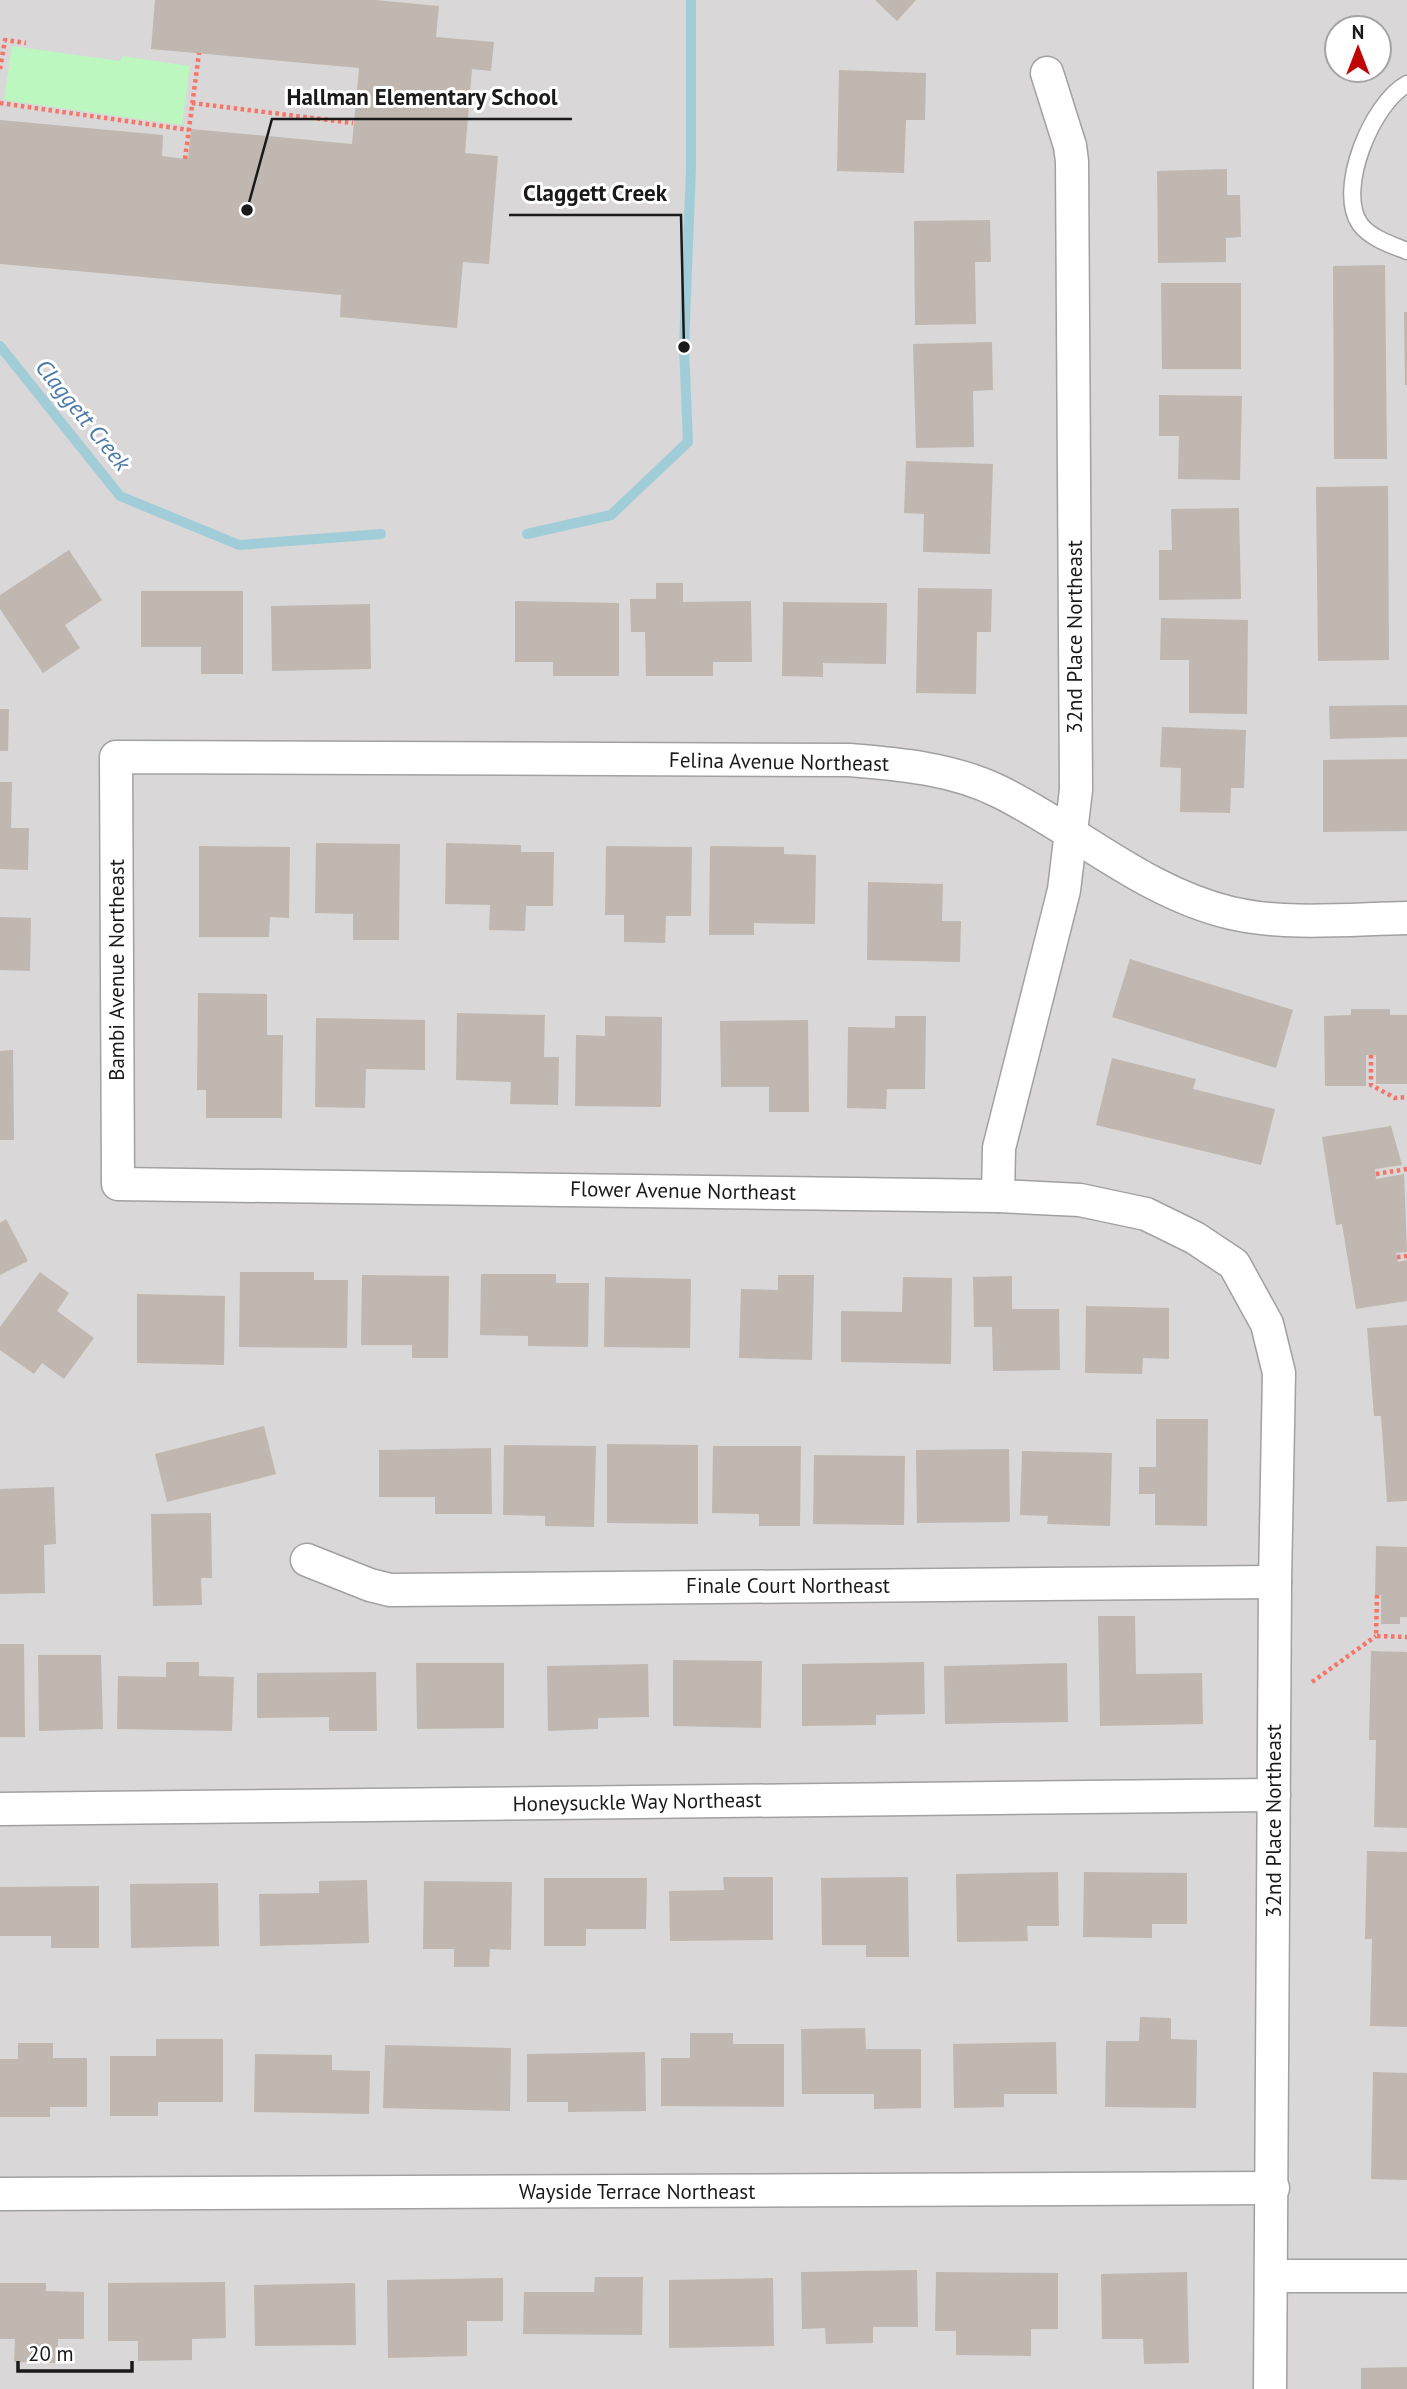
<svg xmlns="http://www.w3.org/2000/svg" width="1407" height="2389" viewBox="0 0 1407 2389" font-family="'PT Sans',sans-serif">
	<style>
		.residential { fill: #d9d7d7; fill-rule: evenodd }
		.park { fill: #bcf7c0 }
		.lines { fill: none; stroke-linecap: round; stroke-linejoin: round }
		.stream { stroke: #a1cdd9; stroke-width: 10 }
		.building { fill: #c0b7b0 }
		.lane-casing { stroke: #a1a1a1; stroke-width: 19 }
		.street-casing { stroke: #a1a1a1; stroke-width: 35 }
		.path { stroke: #f57567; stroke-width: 4.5; stroke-dasharray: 3.5 3.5; stroke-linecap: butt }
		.lane { stroke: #fff; stroke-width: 16 }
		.street { stroke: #fff; stroke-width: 32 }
		.labels { text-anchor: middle; stroke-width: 6; stroke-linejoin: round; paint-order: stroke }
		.street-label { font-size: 21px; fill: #1a1a1a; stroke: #fff }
		.water-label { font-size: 23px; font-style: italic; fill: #4b79a6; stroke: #fff }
		.leader { fill: none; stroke: #1a1a1a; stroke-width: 2.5 }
		.callout-dot { fill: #1a1a1a; stroke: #fff; stroke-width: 2.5 }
		.callout-label { font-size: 23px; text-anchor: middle; font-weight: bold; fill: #1a1a1a; stroke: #fff; stroke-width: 6; stroke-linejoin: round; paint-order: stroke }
	</style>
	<rect width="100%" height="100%" fill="#ece8e0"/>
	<path class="residential" d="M 0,0 L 1407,0 L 1407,2389 L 0,2389 ZM 1337,28 L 1379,28 L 1379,70 L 1337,70 Z"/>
	<polygon class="park" points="12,46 120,61 122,56 190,66 182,125 4,100"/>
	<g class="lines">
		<g class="stream">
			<polyline points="0,346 120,496 239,545 381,534"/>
			<polyline points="527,534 611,515 688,442 684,347 691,168 691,0"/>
		</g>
	</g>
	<g class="building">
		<polygon points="155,0 375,0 439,6 436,37 494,42 491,71 472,69 465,153 498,156 489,264 463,262 457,328 340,317 341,295 0,264 0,120 163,135 162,156 185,159 188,159 191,129 352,144 359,68 151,49"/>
		<polygon points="875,0 916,0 897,21"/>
		<polygon points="839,70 926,73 925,120 906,120 904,173 837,171"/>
		<polygon points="1227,169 1227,195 1240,195 1241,237 1226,238 1226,262 1158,263 1157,171"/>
		<polygon points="990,220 991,262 975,262 976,324 915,325 914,221"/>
		<polygon points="1385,265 1387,459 1334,459 1333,266"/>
		<polygon points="1161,283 1241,283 1241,369 1162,369"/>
		<polygon points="1404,312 1407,312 1407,385 1405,385"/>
		<polygon points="992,342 993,390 973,391 974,447 916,448 913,344"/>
		<polygon points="1159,395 1242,396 1240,480 1178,479 1179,436 1159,436"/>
		<polygon points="906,461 993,464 990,554 923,552 924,514 904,513"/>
		<polygon points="1388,486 1389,660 1318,661 1316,487"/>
		<polygon points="1239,508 1241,599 1159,600 1159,550 1172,550 1171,509"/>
		<polygon points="69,550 102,600 65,625 80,648 43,673 0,609 0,595"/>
		<polygon points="656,583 683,583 683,602 751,601 752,662 713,662 713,676 646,676 645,632 631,632 630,599 656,599"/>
		<polygon points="918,588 992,589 991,632 977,632 976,694 916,693"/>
		<polygon points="141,591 243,591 243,674 201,674 201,647 141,647"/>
		<polygon points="515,601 619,603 619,676 553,676 553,662 515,662"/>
		<polygon points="783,602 887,603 886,664 823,663 823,677 782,676"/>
		<polygon points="370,604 371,669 272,671 271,606"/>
		<polygon points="1161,618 1248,620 1247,714 1189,713 1189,660 1160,660"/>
		<polygon points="1407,705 1407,737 1330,739 1329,706"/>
		<polygon points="0,709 9,709 8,751 0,751"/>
		<polygon points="1162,727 1246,730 1244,788 1231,788 1230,813 1180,812 1181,768 1160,767"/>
		<polygon points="1407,759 1407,831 1323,832 1323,760"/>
		<polygon points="0,782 12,782 11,828 29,828 28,870 0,869"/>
		<polygon points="316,843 400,844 399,940 353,940 353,914 315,913"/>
		<polygon points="446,843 521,845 521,852 554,852 553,906 526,906 525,931 489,930 490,905 445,904"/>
		<polygon points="199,846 290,847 289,918 270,917 269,937 199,937"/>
		<polygon points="606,846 692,847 691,916 666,916 665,943 624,942 624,915 605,915"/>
		<polygon points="710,846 784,847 784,854 816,855 815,924 754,923 754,935 709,935"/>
		<polygon points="868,882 943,884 942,921 961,921 960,962 867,960"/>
		<polygon points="0,917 31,918 30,971 0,970"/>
		<polygon points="1130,959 1293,1010 1276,1068 1112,1017"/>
		<polygon points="198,993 267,994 267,1035 283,1035 282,1118 206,1118 206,1090 197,1090"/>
		<polygon points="1351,1009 1390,1009 1390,1015 1407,1015 1407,1084 1376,1084 1376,1055 1366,1055 1366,1086 1325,1086 1324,1016 1351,1015"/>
		<polygon points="457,1013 545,1015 544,1057 559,1057 558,1105 510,1104 511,1082 456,1080"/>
		<polygon points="605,1016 662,1017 661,1107 575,1106 576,1035 605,1036"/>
		<polygon points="895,1016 926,1016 925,1089 887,1089 886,1109 847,1108 848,1027 895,1028"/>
		<polygon points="316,1018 425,1020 425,1070 366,1069 365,1108 315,1107"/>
		<polygon points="808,1020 809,1112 769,1112 769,1087 721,1087 720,1021"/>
		<polygon points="13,1050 14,1140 0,1140 0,1051"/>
		<polygon points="1112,1058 1196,1079 1193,1089 1275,1109 1261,1165 1096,1125"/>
		<polygon points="1391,1126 1402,1165 1375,1169 1376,1179 1404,1174 1407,1252 1396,1253 1398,1262 1407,1260 1407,1301 1356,1309 1342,1224 1336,1225 1322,1137"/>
		<polygon points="6,1219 28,1261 0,1275 0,1223"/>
		<polygon points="40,1272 69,1293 57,1311 94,1338 64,1379 42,1363 34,1374 0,1350 0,1327"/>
		<polygon points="240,1272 314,1272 314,1280 348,1280 347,1348 239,1347"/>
		<polygon points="481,1274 556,1274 556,1283 589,1283 588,1347 528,1346 528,1336 480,1335"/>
		<polygon points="362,1275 449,1276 448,1358 412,1358 412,1345 361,1345"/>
		<polygon points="778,1275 814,1275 812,1360 739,1358 741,1289 778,1290"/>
		<polygon points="1012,1276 1012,1309 1059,1309 1060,1370 993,1371 992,1327 974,1327 973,1277"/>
		<polygon points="605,1277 691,1279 690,1348 604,1347"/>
		<polygon points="903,1277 952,1278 951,1364 841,1362 841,1311 902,1312"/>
		<polygon points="137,1294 225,1296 224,1365 137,1363"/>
		<polygon points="1086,1306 1169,1308 1169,1359 1143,1358 1142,1374 1085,1373"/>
		<polygon points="1407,1325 1407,1501 1387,1502 1381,1416 1374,1416 1367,1328"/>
		<polygon points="1156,1419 1208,1419 1207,1526 1155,1525 1155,1494 1139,1494 1139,1467 1156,1467"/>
		<polygon points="264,1426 276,1474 167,1502 155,1454"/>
		<polygon points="607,1444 698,1445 698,1524 607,1523"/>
		<polygon points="504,1445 596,1446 594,1527 545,1526 545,1516 503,1515"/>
		<polygon points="713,1446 801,1446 800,1526 759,1526 759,1514 712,1513"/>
		<polygon points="491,1448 492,1514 435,1514 435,1497 379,1497 379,1450"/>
		<polygon points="1009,1449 1010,1522 917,1523 916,1450"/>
		<polygon points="1022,1451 1112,1453 1110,1526 1047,1524 1048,1516 1020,1515"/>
		<polygon points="814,1455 905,1456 904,1525 813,1524"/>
		<polygon points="54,1487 56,1544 44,1545 45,1593 0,1594 0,1489"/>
		<polygon points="211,1513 212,1578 201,1578 202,1605 153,1606 151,1514"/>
		<polygon points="1376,1546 1407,1547 1407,1617 1400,1617 1400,1624 1381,1624 1381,1595 1375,1595"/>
		<polygon points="1098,1616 1135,1616 1136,1674 1202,1673 1203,1724 1100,1726"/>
		<polygon points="0,1644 24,1644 25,1737 0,1737"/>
		<polygon points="1371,1651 1407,1652 1407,1828 1374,1827 1376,1740 1369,1740"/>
		<polygon points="38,1655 101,1655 103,1729 39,1731"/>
		<polygon points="673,1660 762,1661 761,1728 673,1726"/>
		<polygon points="166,1662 199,1662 199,1676 234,1677 232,1731 117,1729 118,1676 166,1677"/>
		<polygon points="924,1662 925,1714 876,1715 876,1725 802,1726 802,1664"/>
		<polygon points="416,1663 504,1663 504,1728 417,1729"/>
		<polygon points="1067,1663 1068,1722 945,1724 944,1666"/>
		<polygon points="648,1664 649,1717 598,1718 598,1729 548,1731 547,1666"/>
		<polygon points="376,1672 377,1731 329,1731 329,1717 257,1718 257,1673"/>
		<polygon points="1367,1851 1407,1852 1407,2027 1370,2026 1372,1939 1365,1939"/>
		<polygon points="1058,1872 1059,1926 1027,1926 1028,1941 957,1942 956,1874"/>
		<polygon points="1084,1872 1187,1873 1187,1924 1152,1924 1152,1938 1083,1937"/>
		<polygon points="723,1877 773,1877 773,1940 670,1941 669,1891 724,1890"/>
		<polygon points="908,1877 909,1957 866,1957 866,1945 822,1945 821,1878"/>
		<polygon points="544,1878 647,1878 646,1929 586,1929 586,1946 544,1946"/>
		<polygon points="367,1880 369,1943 260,1946 259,1894 319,1893 319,1881"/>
		<polygon points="424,1881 512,1882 511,1950 490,1949 489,1967 454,1967 454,1949 423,1949"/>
		<polygon points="218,1883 219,1946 131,1948 130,1884"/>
		<polygon points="99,1886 99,1948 51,1948 51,1936 0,1936 0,1887"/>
		<polygon points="1140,2017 1171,2018 1171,2039 1197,2040 1196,2108 1105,2107 1106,2041 1139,2041"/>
		<polygon points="865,2028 866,2049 921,2049 921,2108 874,2109 874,2094 802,2094 801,2029"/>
		<polygon points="690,2033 733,2033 733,2044 784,2044 784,2107 661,2106 661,2058 690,2058"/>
		<polygon points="156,2039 223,2039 223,2102 158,2102 158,2116 110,2116 110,2056 156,2056"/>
		<polygon points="1056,2042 1057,2094 1004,2094 1004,2107 954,2108 953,2044"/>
		<polygon points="18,2043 53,2043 53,2058 87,2058 87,2107 50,2107 50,2117 0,2117 0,2059 18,2059"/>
		<polygon points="385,2045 511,2048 510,2111 383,2108"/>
		<polygon points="645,2052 646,2111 568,2112 568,2102 527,2102 527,2054"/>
		<polygon points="255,2054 332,2055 332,2070 370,2071 369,2114 254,2112"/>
		<polygon points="1373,2072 1407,2073 1407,2180 1371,2179"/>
		<polygon points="917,2270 918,2327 873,2327 873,2343 826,2344 825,2328 802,2329 801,2272"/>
		<polygon points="936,2272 1058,2273 1058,2329 1031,2329 1031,2356 956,2355 956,2331 935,2331"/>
		<polygon points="1187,2272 1189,2363 1144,2364 1143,2339 1102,2339 1101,2274"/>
		<polygon points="595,2277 643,2277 642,2335 523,2334 524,2292 594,2292"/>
		<polygon points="503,2278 503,2321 467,2321 467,2356 388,2358 387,2280"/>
		<polygon points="773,2278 774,2346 669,2348 669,2280"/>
		<polygon points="225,2282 226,2338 192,2339 192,2360 138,2361 138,2341 108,2341 108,2283"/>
		<polygon points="0,2283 46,2283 46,2291 84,2292 84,2339 58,2339 58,2363 14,2362 15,2339 0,2339"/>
		<polygon points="355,2283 356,2345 255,2346 254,2285"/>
		<polygon points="1407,2367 1407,2389 1361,2389 1361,2368"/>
	</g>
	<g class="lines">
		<defs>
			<path id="lane" d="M 1407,84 C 1372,103 1336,190 1360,224 C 1370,238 1392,245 1407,251"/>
			<g id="street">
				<polyline points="998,1196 999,1148 1064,890 1076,790 1072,161 1070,146 1047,73"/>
				<polyline points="307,1560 370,1585 390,1590 1275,1582"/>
				<polyline points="0,1809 1274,1795"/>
				<polyline points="0,2194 1273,2188"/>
				<polyline points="1273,2276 1407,2276"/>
				<path d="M 1270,2389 L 1275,1582 L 1279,1373 L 1267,1324 L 1234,1264 L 1195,1238 L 1146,1214 L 1080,1200 L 998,1196 L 118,1184 L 116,757 L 849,760 C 900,764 954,769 1000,792 C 1077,830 1145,893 1231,913 C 1287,926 1350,919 1407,918"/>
			</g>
		</defs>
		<use href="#lane" class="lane-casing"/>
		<use href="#street" class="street-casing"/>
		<g class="path">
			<polyline points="0,69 5,40 26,43"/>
			<polyline points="0,103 189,130"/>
			<polyline points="192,103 353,123"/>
			<polyline points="185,159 199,53"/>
			<polyline points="1371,1055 1371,1085 1395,1098 1407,1097"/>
			<polyline points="1376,1174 1407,1169"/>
			<polyline points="1397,1257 1407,1256"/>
			<polyline points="1377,1595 1376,1636 1407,1637"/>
			<polyline points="1312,1682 1376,1636"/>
		</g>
		<use href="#lane" class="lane"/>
		<use href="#street" class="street"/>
	</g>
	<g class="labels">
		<g class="street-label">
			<text transform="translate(1075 637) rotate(-90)" y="7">32nd Place Northeast</text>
			<text transform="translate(779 762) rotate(1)" y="7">Felina Avenue Northeast</text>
			<text transform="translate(117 970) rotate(-90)" y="7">Bambi Avenue Northeast</text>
			<text transform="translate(683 1191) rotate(1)" y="7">Flower Avenue Northeast</text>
			<text x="788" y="1593">Finale Court Northeast</text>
			<text transform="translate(637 1802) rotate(-1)" y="7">Honeysuckle Way Northeast</text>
			<text transform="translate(1274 1821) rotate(-90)" y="7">32nd Place Northeast</text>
			<text x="637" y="2199">Wayside Terrace Northeast</text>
		</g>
		<g class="water-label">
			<text transform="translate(83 415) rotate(51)" y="8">Claggett Creek</text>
		</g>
	</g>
	<path class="leader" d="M247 210L272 119H572M684 347L681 215H509"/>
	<g class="callout-dot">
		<circle cx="247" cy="210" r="7"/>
		<circle cx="684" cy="347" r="7"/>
	</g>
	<g class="callout-label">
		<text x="422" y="105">Hallman Elementary School</text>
		<text x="595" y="201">Claggett Creek</text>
	</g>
	<g transform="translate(1358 49)"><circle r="33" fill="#ffffff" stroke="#a3a3a3" stroke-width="2"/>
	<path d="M0-5L12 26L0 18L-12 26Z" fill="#c00506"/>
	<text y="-10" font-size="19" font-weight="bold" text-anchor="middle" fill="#1a1a1a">N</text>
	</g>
	<path d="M18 2361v10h114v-10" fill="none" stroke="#1a1a1a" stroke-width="3.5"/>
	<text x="28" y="2361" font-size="21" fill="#1a1a1a" stroke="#ffffff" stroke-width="5" paint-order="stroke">20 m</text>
</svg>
